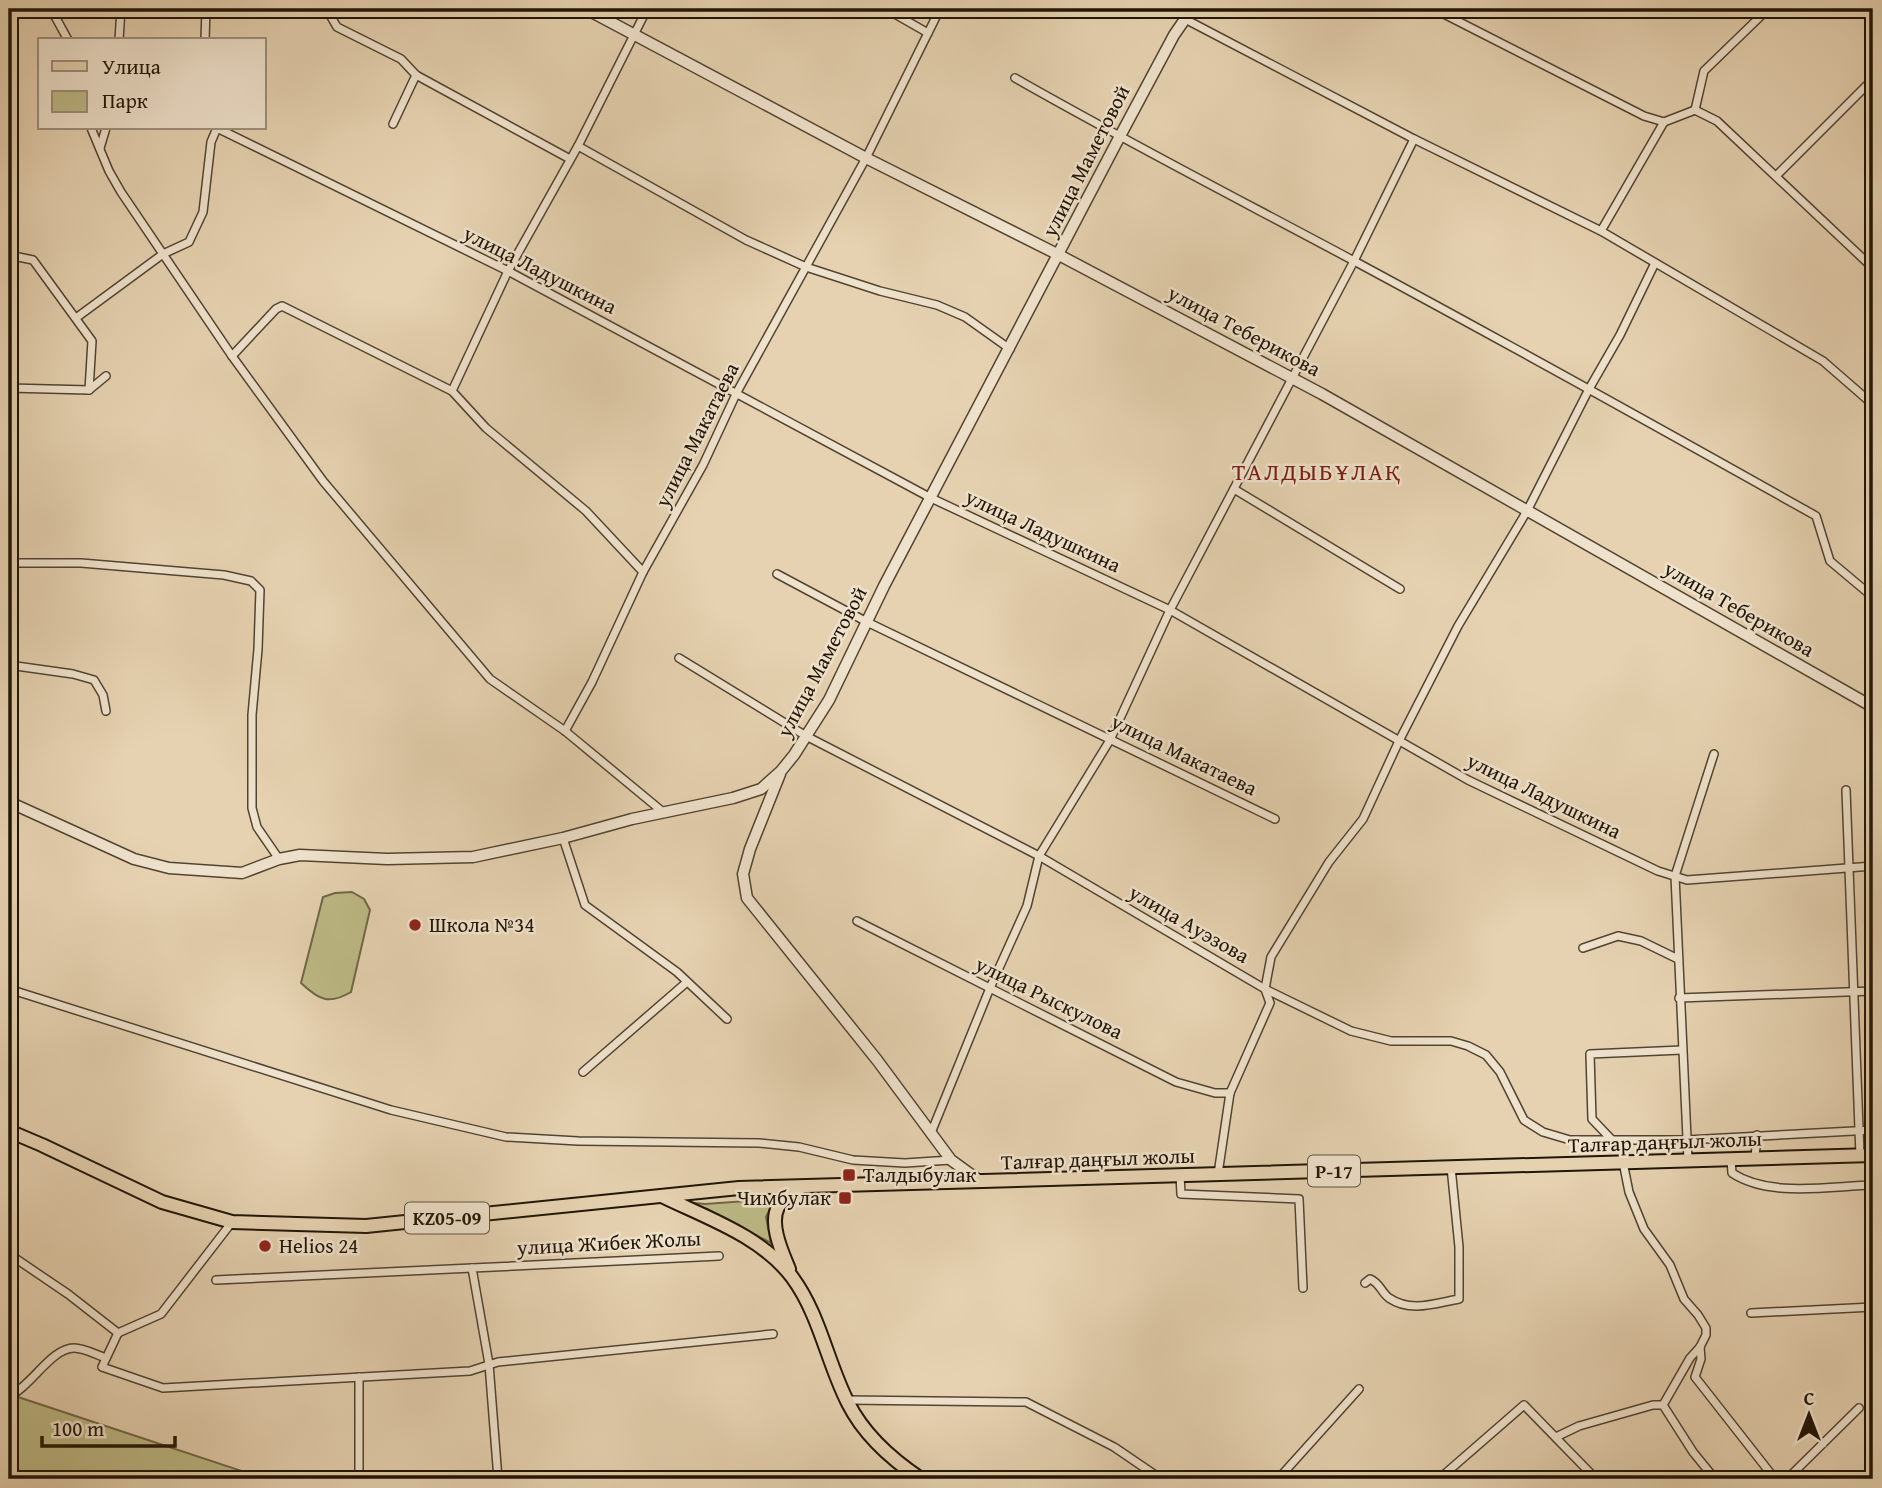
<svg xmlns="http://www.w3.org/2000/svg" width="1882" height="1488" viewBox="0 0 1882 1488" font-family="'Gentium Book Plus',serif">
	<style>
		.green { fill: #bdba86; stroke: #6f6846; stroke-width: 2 }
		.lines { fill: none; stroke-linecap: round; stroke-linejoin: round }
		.minor-casing { stroke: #524431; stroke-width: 10 }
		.tertiary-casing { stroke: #524431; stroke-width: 13 }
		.primary-casing { stroke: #211506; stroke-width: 16 }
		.minor { stroke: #efe2cc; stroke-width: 7 }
		.tertiary { stroke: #efe2cc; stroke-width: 10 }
		.primary { stroke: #e6d2b1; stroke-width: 12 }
		.poi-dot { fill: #8f2418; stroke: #efe2cc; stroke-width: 2.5 }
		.labels { text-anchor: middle; stroke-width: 5; stroke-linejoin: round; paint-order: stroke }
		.shield { fill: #efe2cc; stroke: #5f5241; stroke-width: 2 }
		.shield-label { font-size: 19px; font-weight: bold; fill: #211506 }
		.street-label { font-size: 21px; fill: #211506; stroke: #efe2cc }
		.poi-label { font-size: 21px; fill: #211506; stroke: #efe2cc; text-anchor: start }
		.quarter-label { font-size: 24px; letter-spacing: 2px; fill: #7a1f14; stroke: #efe2cc }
	</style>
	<rect width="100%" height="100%" fill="#e6d2b1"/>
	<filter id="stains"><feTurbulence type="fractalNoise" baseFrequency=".00286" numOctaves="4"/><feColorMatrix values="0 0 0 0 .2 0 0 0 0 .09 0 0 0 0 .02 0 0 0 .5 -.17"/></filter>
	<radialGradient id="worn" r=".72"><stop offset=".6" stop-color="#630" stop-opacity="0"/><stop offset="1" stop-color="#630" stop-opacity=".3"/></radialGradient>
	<g class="green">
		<path d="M 352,892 L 364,899 L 370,910 L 351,992 C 329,1005 319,1000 301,983 L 323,897 L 335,893 Z"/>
		<polygon points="775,1199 766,1217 771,1243 707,1209 685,1202 705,1204"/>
		<polygon points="9,1394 266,1479 9,1479"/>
	</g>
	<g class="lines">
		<defs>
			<g id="minor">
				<polyline points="51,9 68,40"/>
				<polyline points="333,9 330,15 337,27 401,59 416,75 570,159"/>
				<polyline points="1172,9 1185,19 1414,139 1601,231 1823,361 1869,401 1873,407"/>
				<polyline points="1434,9 1644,116 1664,122 1695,110 1717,121 1873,268"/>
				<polyline points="928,33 940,9"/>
				<polyline points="119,40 121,9"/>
				<polyline points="205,40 206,9"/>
				<path d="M 1015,78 C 1127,142 1242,201 1356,262 C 1510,345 1663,430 1816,516 L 1830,561 L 1873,597"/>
				<polyline points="1695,110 1704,71 1768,9"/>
				<polyline points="393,124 416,75"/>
				<polyline points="91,128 109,171 121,192 232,356 323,481 490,679 565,731 663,812"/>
				<polyline points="217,128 508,271 931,498 1170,610 1468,780 1658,871 1687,880 1873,866"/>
				<polyline points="578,146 746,240 806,267 880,291 937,305 965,317 1010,349"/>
				<polyline points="100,148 106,128"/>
				<polyline points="1776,176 1873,79"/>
				<polyline points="1601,231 1664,122"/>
				<polyline points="9,255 33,260 92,341 89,390"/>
				<polyline points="76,318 163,254 189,242 203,212 211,142 217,128"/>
				<polyline points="232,356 276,309 282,306 452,391 486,428 586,511 643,572"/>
				<polyline points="9,388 89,390 106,376"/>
				<polyline points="452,391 508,271 578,146 647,9"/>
				<polyline points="1234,489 1400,589"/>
				<polyline points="9,563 81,563 224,575 251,581 260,590 258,649 252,715 252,808 257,827 279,859"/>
				<polyline points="777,574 867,622 1275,819"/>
				<polyline points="679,658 806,736 1039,856 1265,989 1351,1031 1391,1041 1451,1041 1468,1046 1486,1055 1500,1072 1524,1120 1543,1132 1570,1140 1686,1140 1873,1130"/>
				<polyline points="9,665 73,674 94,680 103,695 106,711"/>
				<polyline points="565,731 592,682 643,572 703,465 737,392 866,158 928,33 886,9"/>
				<polyline points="1846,790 1860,1155"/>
				<polyline points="563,838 585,905 677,972 727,1019"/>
				<polyline points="857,921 1176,1082 1215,1093 1230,1093"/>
				<polyline points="1583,948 1618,936 1641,941 1678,959"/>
				<polyline points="9,989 391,1110 506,1137 578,1141 759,1143 799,1147 853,1160 905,1163 951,1160"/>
				<polyline points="1679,998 1873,991"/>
				<polyline points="583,1072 687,982"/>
				<polyline points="931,1133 990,988 1027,906 1039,856 1110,740 1170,610 1354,261 1414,139"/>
				<polyline points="1611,1139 1592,1119 1590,1054 1682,1050"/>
				<polyline points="1755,1158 1757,1135"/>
				<path d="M 1731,1159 L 1732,1173 C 1770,1198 1830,1186 1873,1185"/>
				<polyline points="1688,1160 1675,876 1714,754"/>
				<polyline points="1623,1162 1629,1192 1644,1229 1670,1265 1684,1299 1698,1315 1706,1328 1706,1335 1700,1347 1690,1358 1663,1405"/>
				<polyline points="1218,1174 1230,1093 1270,1003 1265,989 1271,957 1329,862 1363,819 1399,741 1458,626 1527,511 1589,389 1620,335 1655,263"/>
				<polyline points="1180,1175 1181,1194 1299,1199 1303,1288"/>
				<polyline points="9,1254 68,1294 118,1333 161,1314 232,1222"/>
				<polyline points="216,1280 472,1268"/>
				<path d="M 1365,1283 L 1370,1279 C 1380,1283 1381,1292 1389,1298 C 1411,1313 1436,1303 1459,1299 L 1459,1247 L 1451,1167"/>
				<polyline points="1751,1313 1873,1307"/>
				<polyline points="118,1333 102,1367 163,1388 470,1371 498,1362 773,1334"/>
				<polyline points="1700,1347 1701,1359 1695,1377 1775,1479"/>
				<polyline points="359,1377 359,1479"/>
				<path d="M 9,1396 C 31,1387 51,1348 74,1348 C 84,1348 97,1355 106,1358"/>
				<polyline points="847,1400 1026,1402 1114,1447 1161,1479"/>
				<polyline points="1556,1437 1579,1426 1653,1405 1663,1405 1693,1452 1715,1479"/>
				<polyline points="498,1479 489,1364 472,1268 719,1256"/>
				<polyline points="1278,1479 1359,1389"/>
				<polyline points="1439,1479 1524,1405 1596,1479"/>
				<polyline points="1787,1479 1859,1408"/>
			</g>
			<g id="tertiary">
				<polyline points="586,9 866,158 1059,255 1322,394 1873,707"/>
				<polyline points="780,774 750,849 743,874 747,898 877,1060 951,1160 980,1181"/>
				<polyline points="9,802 134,859 169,868 242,873 279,859 300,855 387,859 473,857 563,838 632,819 733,798 761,789 781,771 794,755 829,700 884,586 1119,138 1174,35 1192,9"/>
			</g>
			<g id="primary">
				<polyline points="9,1131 42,1145 162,1202 232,1222 366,1226 739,1188 1873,1155"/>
				<path d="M 662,1196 C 707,1218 761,1236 792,1277 C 820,1315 827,1362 848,1403 C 864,1435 891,1459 921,1479"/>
				<path d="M 789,1269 C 782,1252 769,1224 778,1207 C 783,1198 792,1193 800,1188"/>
			</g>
		</defs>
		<use href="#minor" class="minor-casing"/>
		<use href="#tertiary" class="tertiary-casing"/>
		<use href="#primary" class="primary-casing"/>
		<use href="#minor" class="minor"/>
		<use href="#tertiary" class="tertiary"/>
		<use href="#primary" class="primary"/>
	</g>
	<g class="poi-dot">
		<circle cx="415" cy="925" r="7"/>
		<rect x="842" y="1168" width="14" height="14" rx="3.5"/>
		<rect x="838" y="1191" width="14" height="14" rx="3.5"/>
		<circle cx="265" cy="1246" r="7"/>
	</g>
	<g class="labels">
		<g class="shield">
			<rect x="1308" y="1155.5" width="52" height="31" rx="5"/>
			<rect x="405" y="1202.5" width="84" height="31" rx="5"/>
		</g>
		<g class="shield-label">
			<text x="1334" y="1178">P-17</text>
			<text x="447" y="1225">KZ05-09</text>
		</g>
		<g class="street-label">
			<text transform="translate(1086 161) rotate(-63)" y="7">улица Маметовой</text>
			<text transform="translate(540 270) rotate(27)" y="7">улица Ладушкина</text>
			<text transform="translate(1244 331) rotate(28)" y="7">улица Теберикова</text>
			<text transform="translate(697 435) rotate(-63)" y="7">улица Макатаева</text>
			<text transform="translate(1043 531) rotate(25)" y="7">улица Ладушкина</text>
			<text transform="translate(1739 609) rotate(30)" y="7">улица Теберикова</text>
			<text transform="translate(822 662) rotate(-62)" y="7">улица Маметовой</text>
			<text transform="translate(1184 755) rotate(26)" y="7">улица Макатаева</text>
			<text transform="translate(1544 796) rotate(26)" y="7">улица Ладушкина</text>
			<text transform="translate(1189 924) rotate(30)" y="7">улица Ауэзова</text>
			<text transform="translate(1049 998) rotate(26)" y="7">улица Рыскулова</text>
			<text transform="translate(1665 1142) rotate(-2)" y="7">Талғар даңғыл жолы</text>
			<text transform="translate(1098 1159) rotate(-2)" y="7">Талғар даңғыл жолы</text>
			<text transform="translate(609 1243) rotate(-3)" y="7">улица Жибек Жолы</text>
		</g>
		<g class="poi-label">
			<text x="429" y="932">Школа №34</text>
			<text x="863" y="1182">Талдыбулак</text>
			<text x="831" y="1205" text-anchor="end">Чимбулак</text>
			<text x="279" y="1253">Helios 24</text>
		</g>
		<g class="quarter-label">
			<text x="1317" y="480">ТАЛДЫБҰЛАҚ</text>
		</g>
	</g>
	<rect width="1882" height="1488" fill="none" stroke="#e6d2b1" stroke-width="35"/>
	<rect x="10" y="10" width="1861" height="1467" fill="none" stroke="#211506" stroke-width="3.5"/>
	<rect x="18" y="18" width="1847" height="1453" fill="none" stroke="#211506" stroke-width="2"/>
	<rect x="38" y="38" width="228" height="91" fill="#efe2cc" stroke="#9d907d" stroke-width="2"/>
	<rect x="52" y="61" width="35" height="10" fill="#e6d2b1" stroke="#9d907d" stroke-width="2"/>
	<text x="102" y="74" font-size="21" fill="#211506">Улица</text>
	<rect x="52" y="91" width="35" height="21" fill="#bdba86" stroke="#9d907d" stroke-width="2"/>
	<text x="102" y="108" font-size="21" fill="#211506">Парк</text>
	<g transform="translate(1809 1415)" stroke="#efe2cc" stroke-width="5" paint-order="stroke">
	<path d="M0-5L12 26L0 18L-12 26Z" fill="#211506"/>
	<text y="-10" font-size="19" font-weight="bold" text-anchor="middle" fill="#211506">С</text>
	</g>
	<path d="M42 1436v10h133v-10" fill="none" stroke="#211506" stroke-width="3.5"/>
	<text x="52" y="1436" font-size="21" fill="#211506" stroke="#efe2cc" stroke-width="5" paint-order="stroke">100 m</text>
	<rect width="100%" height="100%" filter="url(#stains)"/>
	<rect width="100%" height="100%" fill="url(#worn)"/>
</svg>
